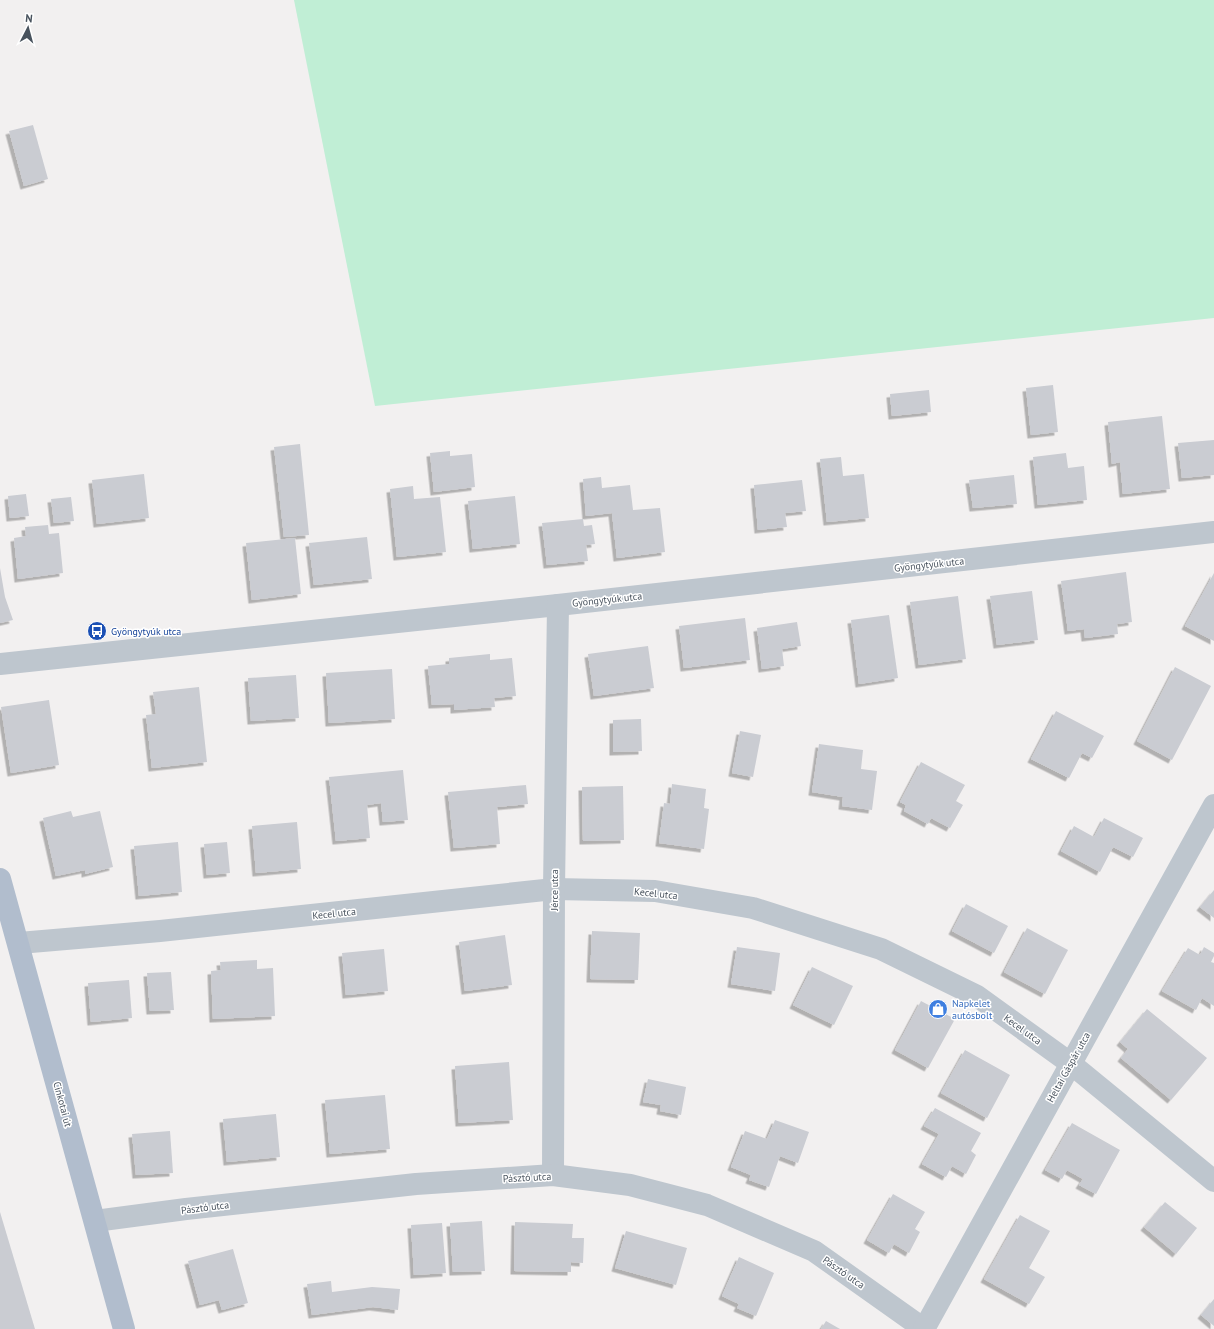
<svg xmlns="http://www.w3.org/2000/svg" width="1214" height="1329" viewBox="0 0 1214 1329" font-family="'PT Sans',sans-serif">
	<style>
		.green { fill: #c0eed5 }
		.building { fill: #caccd2; filter: url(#shadow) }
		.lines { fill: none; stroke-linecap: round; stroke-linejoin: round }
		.minor { stroke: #bec6ce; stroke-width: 22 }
		.major { stroke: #b1bdcd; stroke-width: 22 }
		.labels { text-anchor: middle; stroke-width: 3; stroke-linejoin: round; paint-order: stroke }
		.street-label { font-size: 10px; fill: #48525d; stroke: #fff }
		.transit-label { font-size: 10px; fill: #164399; stroke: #fff; text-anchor: start }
		.shop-label { font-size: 10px; fill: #366cbe; stroke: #fff; text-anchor: start }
	</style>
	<defs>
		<filter id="shadow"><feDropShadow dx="-3.5" dy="3.5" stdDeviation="0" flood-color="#0004"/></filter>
	</defs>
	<rect width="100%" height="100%" fill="#f2f0f0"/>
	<polygon class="green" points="294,0 1214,0 1214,318 375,406"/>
	<g class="building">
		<polygon points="33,125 48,179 24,186 9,131"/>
		<polygon points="1053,385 1058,432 1031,435 1026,388"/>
		<polygon points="929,390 931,412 892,416 890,394"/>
		<polygon points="1162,416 1170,489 1123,494 1120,462 1112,464 1108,422"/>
		<polygon points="1214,440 1214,475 1182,478 1178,443"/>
		<polygon points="300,444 309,535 284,537 274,447"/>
		<polygon points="450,451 450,456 472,454 475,487 434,492 430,453"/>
		<polygon points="1066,453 1068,468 1084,466 1087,500 1038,505 1033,457"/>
		<polygon points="841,457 843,476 864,474 869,518 827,522 820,459"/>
		<polygon points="144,474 149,518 97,524 92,480"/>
		<polygon points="1014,475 1017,504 973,508 969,480"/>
		<polygon points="601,477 602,488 630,485 633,510 660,508 665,552 617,558 612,513 586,516 583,479"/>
		<polygon points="802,480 806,511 785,513 787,527 758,530 754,485"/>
		<polygon points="413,486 414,499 440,497 446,552 397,557 390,489"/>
		<polygon points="26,494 29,516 10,518 8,496"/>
		<polygon points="515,496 520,544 473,549 468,501"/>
		<polygon points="71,497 74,521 54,523 51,499"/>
		<polygon points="583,519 584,526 592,525 595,544 586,545 588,561 547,565 542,523"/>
		<polygon points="48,525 49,534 59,533 63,573 18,579 14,538 26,536 25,527"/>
		<polygon points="367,537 372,579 314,585 309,543"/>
		<polygon points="295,538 301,594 252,600 246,543"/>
		<polygon points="0,568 5,597 13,620 0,623"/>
		<polygon points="1126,572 1132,622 1117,624 1118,634 1085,638 1084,629 1068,631 1061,581"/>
		<polygon points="1214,573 1214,641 1185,626"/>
		<polygon points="1032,591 1038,640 997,645 990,596"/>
		<polygon points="958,596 966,659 919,665 910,602"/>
		<polygon points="889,615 898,678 859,684 851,620"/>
		<polygon points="745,618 750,660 684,668 679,626"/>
		<polygon points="797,622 801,646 782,649 784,666 762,669 757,628"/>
		<polygon points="648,646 654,688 594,696 588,654"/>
		<polygon points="490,654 490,660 512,658 516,696 494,698 495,707 454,710 454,704 432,705 428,666 449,664 449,658"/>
		<polygon points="1175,667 1211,686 1172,760 1137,741"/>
		<polygon points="392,669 395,719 329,723 326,673"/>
		<polygon points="296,675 299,718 251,721 248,678"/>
		<polygon points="199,687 207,762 152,768 146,715 156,714 153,692"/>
		<polygon points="49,700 59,765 11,773 1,707"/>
		<polygon points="1056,711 1104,736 1092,758 1082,753 1069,778 1031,759"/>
		<polygon points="641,719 642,751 613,752 613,720"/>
		<polygon points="740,731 761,735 753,777 732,773"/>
		<polygon points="819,744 863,750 861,769 877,771 872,810 842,806 843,797 812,792"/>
		<polygon points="921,762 965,785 956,801 963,805 950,828 931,818 928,824 904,811 906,805 900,802"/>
		<polygon points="403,770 408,820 383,822 381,803 367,805 370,838 336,841 329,777"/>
		<polygon points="672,784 706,789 704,808 709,809 704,849 659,843 664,803 670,804"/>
		<polygon points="526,785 528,804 497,807 500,844 454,848 448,792"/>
		<polygon points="623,786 624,840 583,841 582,787"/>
		<polygon points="71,811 73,817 100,811 113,867 85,874 85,870 56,876 43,818"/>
		<polygon points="1104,818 1143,838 1133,857 1113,847 1100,872 1061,851 1074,826 1094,837"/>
		<polygon points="297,822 301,869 256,873 252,826"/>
		<polygon points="178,842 182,892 139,896 134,846"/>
		<polygon points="227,842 230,873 207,875 204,844"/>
		<polygon points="1214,890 1214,918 1200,907"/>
		<polygon points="966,904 1008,926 994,953 952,931"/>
		<polygon points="1027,928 1068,950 1045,994 1004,972"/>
		<polygon points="592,931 640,933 638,980 590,979"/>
		<polygon points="505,935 512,985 465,991 459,942"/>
		<polygon points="737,947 780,953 775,991 731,984"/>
		<polygon points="1204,947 1214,953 1214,956 1211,962 1214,963 1214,1006 1202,998 1196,1010 1162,991 1188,948 1200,955"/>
		<polygon points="384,949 388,991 346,995 342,953"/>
		<polygon points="257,960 257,969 273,968 275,1016 213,1019 211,971 221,970 220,962"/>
		<polygon points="812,967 853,986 834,1025 793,1005"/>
		<polygon points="171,972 174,1010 150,1011 147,973"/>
		<polygon points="129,980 132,1018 91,1022 88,983"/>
		<polygon points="921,1001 955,1019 928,1068 895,1050"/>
		<polygon points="1147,1009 1207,1058 1171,1100 1121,1058 1128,1049 1120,1042"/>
		<polygon points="965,1050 1010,1075 987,1118 941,1093"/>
		<polygon points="509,1062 513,1120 459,1123 455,1066"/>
		<polygon points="648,1079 686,1087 681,1115 660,1111 661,1105 643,1102"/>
		<polygon points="385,1095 390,1149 330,1154 325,1100"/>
		<polygon points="935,1108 981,1133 971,1151 976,1155 966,1174 952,1166 946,1177 922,1164 939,1134 924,1126"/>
		<polygon points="276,1114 280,1157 227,1162 223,1119"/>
		<polygon points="775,1120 809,1132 798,1163 780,1156 769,1187 749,1180 751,1175 731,1167 745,1131 767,1139"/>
		<polygon points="1072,1123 1120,1150 1096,1194 1079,1185 1083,1179 1067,1170 1062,1179 1045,1170"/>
		<polygon points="170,1131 173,1173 136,1175 132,1134"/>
		<polygon points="893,1194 925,1212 915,1229 920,1232 909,1253 894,1244 889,1253 867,1240"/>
		<polygon points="1165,1202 1197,1228 1176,1254 1144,1227"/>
		<polygon points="0,1212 35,1329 0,1329"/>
		<polygon points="1020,1215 1050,1231 1029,1268 1045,1277 1029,1304 984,1279"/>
		<polygon points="482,1221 485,1271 453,1272 450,1223"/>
		<polygon points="515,1222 573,1224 572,1238 584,1238 583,1263 571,1262 571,1272 514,1271"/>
		<polygon points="442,1223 446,1273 414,1275 411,1225"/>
		<polygon points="626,1231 687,1248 676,1285 615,1268"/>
		<polygon points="233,1249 248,1303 222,1310 219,1300 200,1305 188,1261"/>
		<polygon points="739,1257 774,1273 756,1316 737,1308 739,1304 722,1296"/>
		<polygon points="331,1281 332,1292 372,1287 400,1289 398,1310 373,1307 312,1315 307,1284"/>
		<polygon points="1214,1299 1214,1326 1201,1315"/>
		<polygon points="826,1321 840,1329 821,1329"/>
	</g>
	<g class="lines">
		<g class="minor">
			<polyline points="0,664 558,605 1214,532"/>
			<polyline points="19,943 160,931 554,889 655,891 753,908 881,949 977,996 1070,1063 1214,1181"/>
			<polyline points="553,1175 554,889 558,605"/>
			<polyline points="95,1221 186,1209 416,1184 553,1175 630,1185 707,1205 814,1251 924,1329"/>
			<polyline points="924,1329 1214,805"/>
		</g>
		<polyline class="major" points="0,879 124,1329"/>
	</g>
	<defs>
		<symbol id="bus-disc" viewBox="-11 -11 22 22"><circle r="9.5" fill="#1a4fb4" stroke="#fff"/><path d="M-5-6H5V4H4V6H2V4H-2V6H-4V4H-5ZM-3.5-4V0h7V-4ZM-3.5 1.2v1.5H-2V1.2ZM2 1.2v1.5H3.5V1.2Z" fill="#fff"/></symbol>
		<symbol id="shop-disc" viewBox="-11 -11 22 22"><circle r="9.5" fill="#3f7fe0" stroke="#fff"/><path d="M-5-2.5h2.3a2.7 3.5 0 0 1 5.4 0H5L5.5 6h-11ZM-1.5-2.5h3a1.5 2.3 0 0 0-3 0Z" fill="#fff"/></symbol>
	</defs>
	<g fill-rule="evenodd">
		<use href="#bus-disc" x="86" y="620" width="22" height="22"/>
		<use href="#shop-disc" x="927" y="998" width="22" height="22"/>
	</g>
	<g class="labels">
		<g class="street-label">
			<text transform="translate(929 564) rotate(-6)" y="4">Gyöngytyúk utca</text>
			<text transform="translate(607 599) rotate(-6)" y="4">Gyöngytyúk utca</text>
			<text transform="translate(554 890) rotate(-90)" y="4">Jérce utca</text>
			<text transform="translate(656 893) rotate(6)" y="4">Kecel utca</text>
			<text transform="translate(334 913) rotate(-6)" y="4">Kecel utca</text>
			<text transform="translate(1023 1029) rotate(36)" y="4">Kecel utca</text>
			<text transform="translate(1068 1067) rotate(-61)" y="4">Heltai Gáspár utca</text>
			<text transform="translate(63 1104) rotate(75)" y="4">Cinkotai út</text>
			<text transform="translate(527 1177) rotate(-3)" y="4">Pásztó utca</text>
			<text transform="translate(205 1207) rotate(-7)" y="4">Pásztó utca</text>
			<text transform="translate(844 1272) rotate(35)" y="4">Pásztó utca</text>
		</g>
		<g class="transit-label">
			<text x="111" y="635">Gyöngytyúk utca</text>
		</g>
		<g class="shop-label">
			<text x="952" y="1007">Napkelet<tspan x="952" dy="12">autósbolt</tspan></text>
		</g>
	</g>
	<g transform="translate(28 28) rotate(6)" stroke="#ffffff" stroke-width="3" paint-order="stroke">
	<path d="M0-3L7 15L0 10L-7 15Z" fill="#48525d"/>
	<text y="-6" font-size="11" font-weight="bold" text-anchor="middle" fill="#48525d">N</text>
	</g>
</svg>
